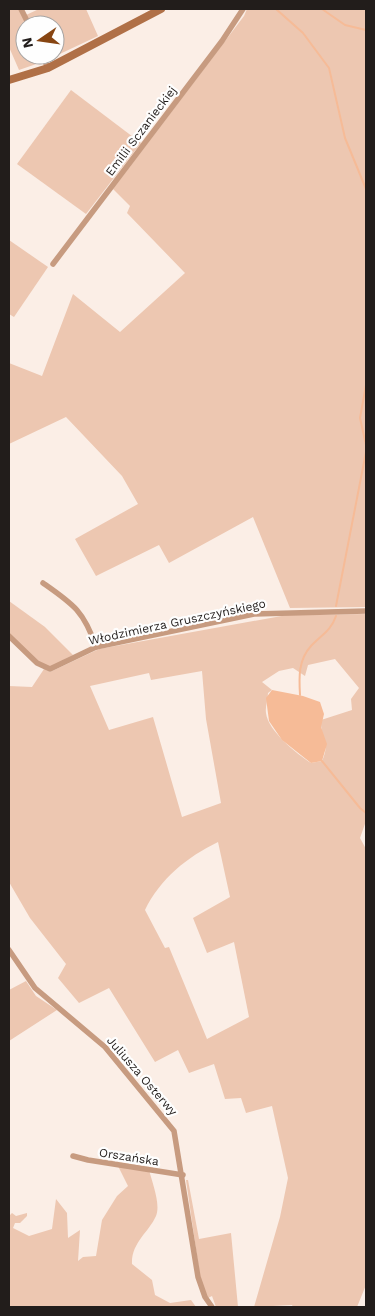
<svg xmlns="http://www.w3.org/2000/svg" width="375" height="1316" viewBox="0 0 375 1316" font-family="'Work Sans',sans-serif">
	<style>
		.green { fill: #edc7b1; fill-rule: evenodd }
		.water { fill: #f6bb97 }
		.lines { fill: none; stroke-linecap: round; stroke-linejoin: round }
		.stream { stroke: #f6bb97; stroke-width: 2 }
		.street { stroke: #c79b80; stroke-width: 5.5 }
		.secondary { stroke: #b07047; stroke-width: 8 }
		.labels { text-anchor: middle; stroke-width: 4.5; stroke-linejoin: round; paint-order: stroke }
		.street-label { font-size: 12px; fill: #221d1b; stroke: #fefefe }
	</style>
	<rect width="100%" height="100%" fill="#fbeee6"/>
	<g class="green">
		<polygon points="9,9 19,9 27,25 25,25 25,55 40,55 42,62 19,70 9,47"/>
		<polygon points="39,9 86,9 98,36 47,60 44,55 55,55 55,25 31,25 26,15"/>
		<polygon points="247,9 366,9 366,607 290,608 253,517 169,563 159,545 96,576 75,539 138,504 122,476 66,417 9,444 9,363 42,376 73,294 120,332 185,273 127,213 130,206 113,189 244,16"/>
		<polygon points="71,90 141,143 86,214 17,164"/>
		<polygon points="9,240 48,267 14,317 9,314"/>
		<polygon points="9,601 45,627 73,655 50,667 42,665 9,634"/>
		<path d="M 366,614 L 366,821 L 360,838 L 366,849 L 366,1285 L 357,1307 L 293,1307 L 292,1305 L 254,1307 L 280,1217 L 288,1178 L 272,1106 L 246,1113 L 241,1098 L 225,1099 L 214,1064 L 189,1073 L 178,1050 L 155,1062 L 109,988 L 79,1003 L 58,978 L 66,964 L 30,918 L 9,882 L 9,686 L 32,687 L 44,669 L 50,672 L 99,649 L 287,615 ZM 335,659 L 359,688 L 351,699 L 352,710 L 321,720 C 320,739 331,741 322,761 L 311,763 C 297,754 268,731 266,713 C 265,707 268,699 268,693 L 272,690 L 262,682 L 279,671 L 293,668 L 305,676 L 308,665 ZM 202,671 L 206,719 L 221,803 L 182,817 L 153,717 L 109,730 L 90,686 L 149,673 L 151,680 ZM 218,842 L 230,897 L 193,918 L 207,953 L 234,942 L 249,1017 L 207,1039 L 169,947 L 165,948 L 145,910 C 160,879 187,857 218,842 Z"/>
		<polygon points="26,981 36,996 57,1010 9,1041 9,990"/>
		<path d="M 118,1166 L 149,1170 C 152,1182 161,1204 156,1216 C 149,1232 131,1243 132,1264 L 152,1280 L 155,1295 L 170,1303 L 191,1300 L 196,1307 L 9,1307 L 9,1216 L 12,1213 L 16,1216 L 27,1213 L 27,1216 L 20,1223 L 15,1223 L 13,1228 L 29,1236 L 52,1229 L 56,1199 L 67,1213 L 68,1238 L 80,1230 L 78,1261 L 83,1257 L 96,1256 L 102,1220 L 117,1196 L 128,1186 Z"/>
		<polygon points="186,1180 188,1180 199,1239 231,1233 238,1307 216,1307 212,1296 208,1298 201,1284"/>
	</g>
	<polygon class="water" points="272,690 303,696 320,702 324,714 321,727 327,744 322,761 311,763 282,740 269,721 266,698"/>
	<g class="lines">
		<g class="stream">
			<polyline points="276,9 303,33 329,68 345,138 366,189"/>
			<polyline points="322,9 345,25 366,30"/>
			<polyline points="366,385 360,418 366,445"/>
			<polyline points="336,606 366,452"/>
			<path d="M 300,695 C 299,678 298,660 311,646 C 321,635 331,631 336,616"/>
			<polyline points="322,761 360,808 366,813"/>
		</g>
		<g class="street">
			<polyline points="21,9 29,25"/>
			<polyline points="42,55 48,68"/>
			<polyline points="53,264 222,41 243,9"/>
			<path d="M 43,583 C 73,604 84,611 96,647"/>
			<polyline points="9,636 37,663 50,669 96,647 254,614 366,611"/>
			<polyline points="9,950 35,988 105,1047 174,1131 198,1277 205,1297 212,1307"/>
			<polyline points="73,1156 88,1160 183,1175"/>
		</g>
		<polyline class="secondary" points="9,80 48,68 161,9"/>
	</g>
	<g class="labels">
		<g class="street-label">
			<text transform="translate(141 131) rotate(-53)" y="4">Emilii Sczanieckiej</text>
			<text transform="translate(177 622) rotate(-12)" y="4">Włodzimierza Gruszczyńskiego</text>
			<text transform="translate(142 1076) rotate(49)" y="4">Juliusza Osterwy</text>
			<text transform="translate(129 1157) rotate(9)" y="4">Orszańska</text>
		</g>
	</g>
	<rect width="375" height="1316" fill="none" stroke="#221d1b" stroke-width="20"/>
	<g transform="translate(40 40) rotate(257)"><circle r="24" fill="#fefefe" stroke="#a6a4a3"/>
	<path d="M0-4L9 19L0 12L-9 19Z" fill="#874512"/>
	<text y="-8" font-size="14" font-weight="bold" text-anchor="middle" fill="#221d1b">N</text>
	</g>
</svg>
